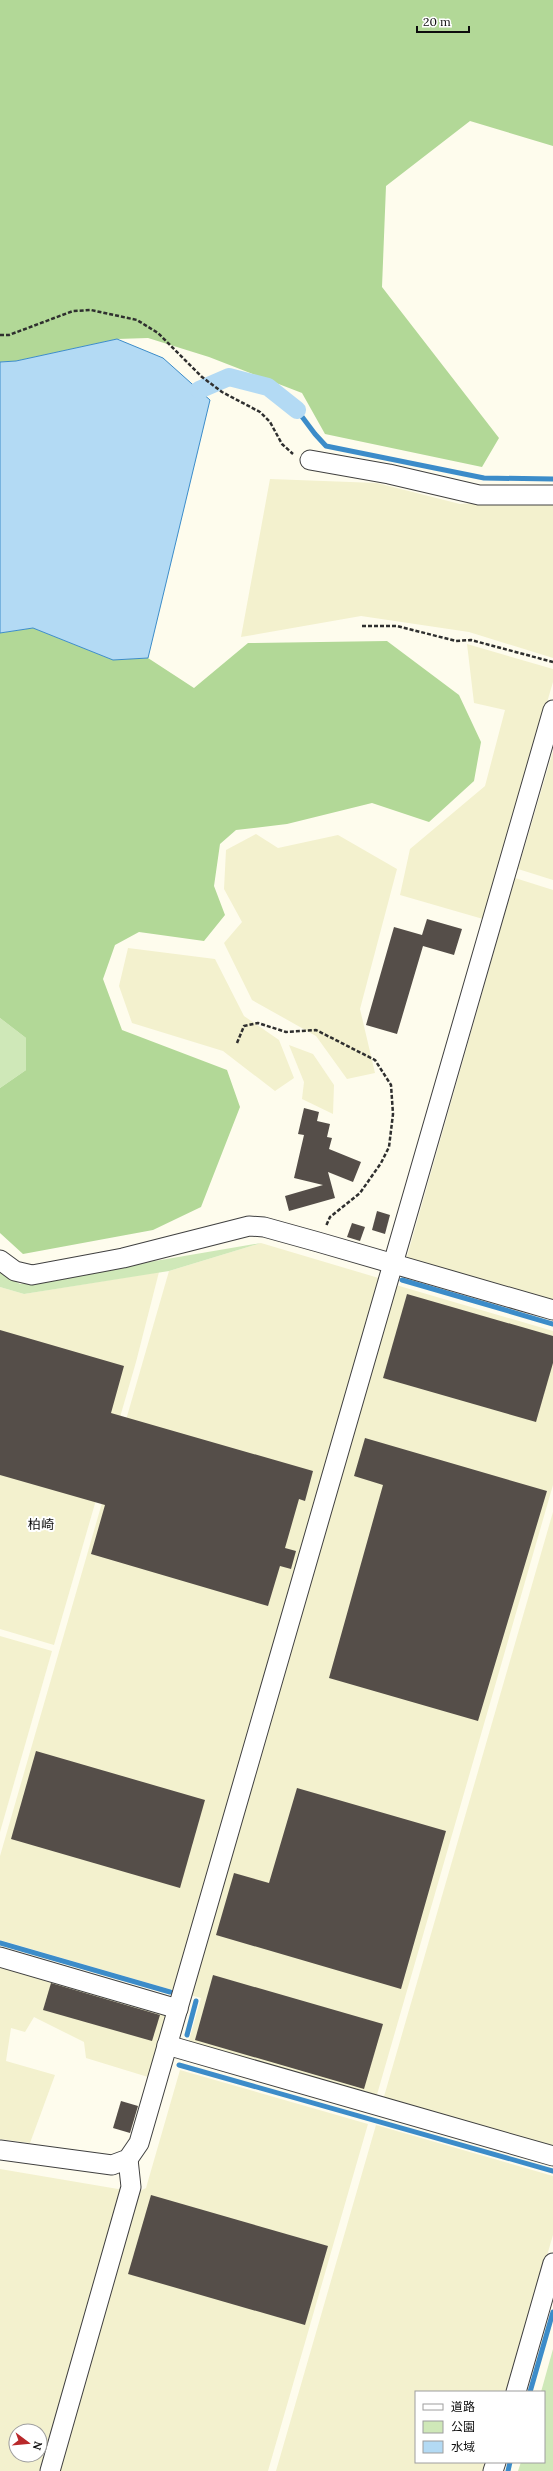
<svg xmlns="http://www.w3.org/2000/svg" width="553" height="2471" viewBox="0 0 553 2471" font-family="Lora,'Noto Sans JP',serif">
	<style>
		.farmland { fill: #f3f1ce; fill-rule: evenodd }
		.green { fill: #cfe8b8 }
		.forest { fill: #b2d897 }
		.water { fill: #b3daf4; stroke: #3c8cc9 }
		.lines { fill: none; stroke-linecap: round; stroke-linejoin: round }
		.stream { stroke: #3c8cc9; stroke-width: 5 }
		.canal { stroke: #b3daf4; stroke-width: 18 }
		.building { fill: #554e49 }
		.minor-casing { stroke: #404040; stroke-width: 21 }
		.path { stroke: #2f2f2f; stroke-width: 2.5; stroke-dasharray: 4 2; stroke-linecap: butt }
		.minor { stroke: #fff; stroke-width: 19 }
		.labels { text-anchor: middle; stroke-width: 4; stroke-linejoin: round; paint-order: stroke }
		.quarter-label { font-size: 13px; fill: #0d0d0d; stroke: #fff }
	</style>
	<rect width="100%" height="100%" fill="#fefced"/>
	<g class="farmland">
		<polygon points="270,479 377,483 460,504 553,499 553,658 469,632 361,616 241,637"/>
		<polygon points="467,644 553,669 553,682 483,919 400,895 410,849 485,786 505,710 474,703"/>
		<polygon points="553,751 553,880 518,869"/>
		<polygon points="256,834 278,848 338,835 397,869 360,1009 375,1073 347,1079 316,1036 252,1000 224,943 242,922 224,889 226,850"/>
		<polygon points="515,878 553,890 553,1302 406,1260"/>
		<polygon points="128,948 215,959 244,1016 279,1040 294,1078 275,1091 223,1051 132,1023 119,986"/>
		<polygon points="289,1045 313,1054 334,1085 333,1114 302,1099 304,1082"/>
		<polygon points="261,1243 382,1279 176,1991 0,1940 0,1856 169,1271"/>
		<polygon points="159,1272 136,1362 54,1645 0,1629 0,1287 24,1294"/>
		<polygon points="396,1285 553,1331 553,1485 376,2098 188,2044 201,1998 190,1995"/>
		<polygon points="553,1512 553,2149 383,2100"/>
		<polygon points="0,1636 52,1651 0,1832"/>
		<polygon points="0,1964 167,2011 148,2077 86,2058 84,2042 34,2017 25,2032 11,2028 6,2061 55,2075 30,2143 0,2139"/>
		<polygon points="180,2070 368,2124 268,2471 58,2471 138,2192 146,2188"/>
		<polygon points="376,2125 553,2176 553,2235 507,2392 416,2392 416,2462 487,2462 485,2471 276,2471"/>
		<path d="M 0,2169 L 124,2190 L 39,2471 L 0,2471 ZM 16,2431 L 40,2431 L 40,2455 L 16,2455 Z"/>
	</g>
	<g class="green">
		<polygon points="0,1018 26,1038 26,1070 0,1088"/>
		<polygon points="261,1243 169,1271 24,1294 0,1287 0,1272 20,1284"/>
		<polygon points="553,2349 553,2471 518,2471 521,2462 544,2462 544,2392 541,2392"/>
	</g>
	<g class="forest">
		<polygon points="0,0 553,0 553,146 470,121 386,186 382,287 499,438 482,467 325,434 302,393 209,357 148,338 117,339 16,361 0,362"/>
		<polygon points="33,628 113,660 148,658 194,688 248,643 387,641 459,695 481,742 474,781 429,822 372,803 287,824 236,830 220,844 214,886 225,915 204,941 139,932 115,945 103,979 122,1030 227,1070 240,1107 201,1207 153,1230 23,1254 0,1233 0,1088 26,1070 26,1038 0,1018 0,633"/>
	</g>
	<polygon class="water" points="117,339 163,358 210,400 148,658 113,660 33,628 0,633 0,362 16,361"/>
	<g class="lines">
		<g class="stream">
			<polyline points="297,410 315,434 326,446 484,478 553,479"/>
			<polyline points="402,1280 553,1324"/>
			<polyline points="0,1943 170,1992"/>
			<polyline points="187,2035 196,2001"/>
			<polyline points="179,2065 553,2171"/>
			<polyline points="530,2392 553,2312"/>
			<polyline points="508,2471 510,2462"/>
		</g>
		<polyline class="canal" points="199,390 229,377 268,387 297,410"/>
	</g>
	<g class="building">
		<polygon points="427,919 462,929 454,955 423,946 397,1034 366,1025 394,927 422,935"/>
		<polygon points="304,1108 319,1112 317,1121 330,1124 327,1137 332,1138 329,1149 361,1162 353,1182 328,1172 335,1198 289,1211 285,1196 323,1185 294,1178 304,1135 298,1134"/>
		<polygon points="377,1211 390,1215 385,1234 372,1230"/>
		<polygon points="352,1223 365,1227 360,1241 347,1237"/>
		<polygon points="407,1294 553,1336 553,1363 536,1422 383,1378"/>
		<polygon points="0,1330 124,1366 111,1413 313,1471 305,1501 299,1499 285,1548 296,1551 291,1569 280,1566 268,1606 91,1554 105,1505 0,1475"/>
		<polygon points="365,1438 547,1491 478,1721 329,1678 383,1485 354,1476"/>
		<polygon points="36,1751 205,1800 180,1888 11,1839"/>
		<polygon points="297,1788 446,1831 401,1989 216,1935 234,1873 269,1883"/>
		<polygon points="213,1975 383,2024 364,2089 195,2040"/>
		<polygon points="51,1983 160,2015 152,2041 43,2010"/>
		<polygon points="121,2101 138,2106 130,2133 113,2128"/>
		<polygon points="151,2195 328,2246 305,2325 128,2274"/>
	</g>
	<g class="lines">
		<defs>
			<g id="minor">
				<polyline points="310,460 389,474 479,495 553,495"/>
				<polyline points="0,1260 15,1271 32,1275 123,1258 249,1226 264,1227 318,1242 553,1310"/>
				<polyline points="0,1957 178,2009"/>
				<polyline points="167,2045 553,2156"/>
				<polyline points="0,2150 112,2165 128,2159 139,2143 553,710"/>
				<polyline points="516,2392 553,2263"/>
				<polyline points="50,2471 131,2187 128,2159"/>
				<polyline points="493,2471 496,2462"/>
			</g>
		</defs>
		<use href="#minor" class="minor-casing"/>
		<g class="path">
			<polyline points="0,335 9,335 73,311 91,310 137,320 158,333 202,377 222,392 260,412 270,422 282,444 293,454"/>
			<polyline points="362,626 397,626 456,641 471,640 553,662"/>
			<polyline points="237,1043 244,1026 258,1023 286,1032 316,1030 375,1060 391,1085 393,1114 389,1147 381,1163 360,1193 330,1217 326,1226"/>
		</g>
		<use href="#minor" class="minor"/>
	</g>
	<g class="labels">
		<g class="quarter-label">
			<text x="41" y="1529">柏崎</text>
		</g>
	</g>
	<rect x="415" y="2391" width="130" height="72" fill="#ffffff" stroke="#9e9e9e"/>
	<rect x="423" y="2404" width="20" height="6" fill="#ffffff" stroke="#9e9e9e"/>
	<text x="451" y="2411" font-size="12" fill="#0d0d0d">道路</text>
	<rect x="423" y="2421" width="20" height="12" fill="#cfe8b8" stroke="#9e9e9e"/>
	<text x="451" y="2431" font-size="12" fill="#0d0d0d">公園</text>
	<rect x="423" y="2441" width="20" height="12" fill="#b3daf4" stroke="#9e9e9e"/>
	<text x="451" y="2451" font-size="12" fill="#0d0d0d">水域</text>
	<g transform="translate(28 2443) rotate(106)"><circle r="19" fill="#ffffff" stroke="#9e9e9e"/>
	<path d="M0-3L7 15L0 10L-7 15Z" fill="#b9292b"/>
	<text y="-6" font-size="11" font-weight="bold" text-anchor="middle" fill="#0d0d0d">N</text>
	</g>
	<path d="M417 26v6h52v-6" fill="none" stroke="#0d0d0d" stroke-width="2"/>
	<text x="423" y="26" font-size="12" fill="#0d0d0d" stroke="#ffffff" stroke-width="3" paint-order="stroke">20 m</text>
</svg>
